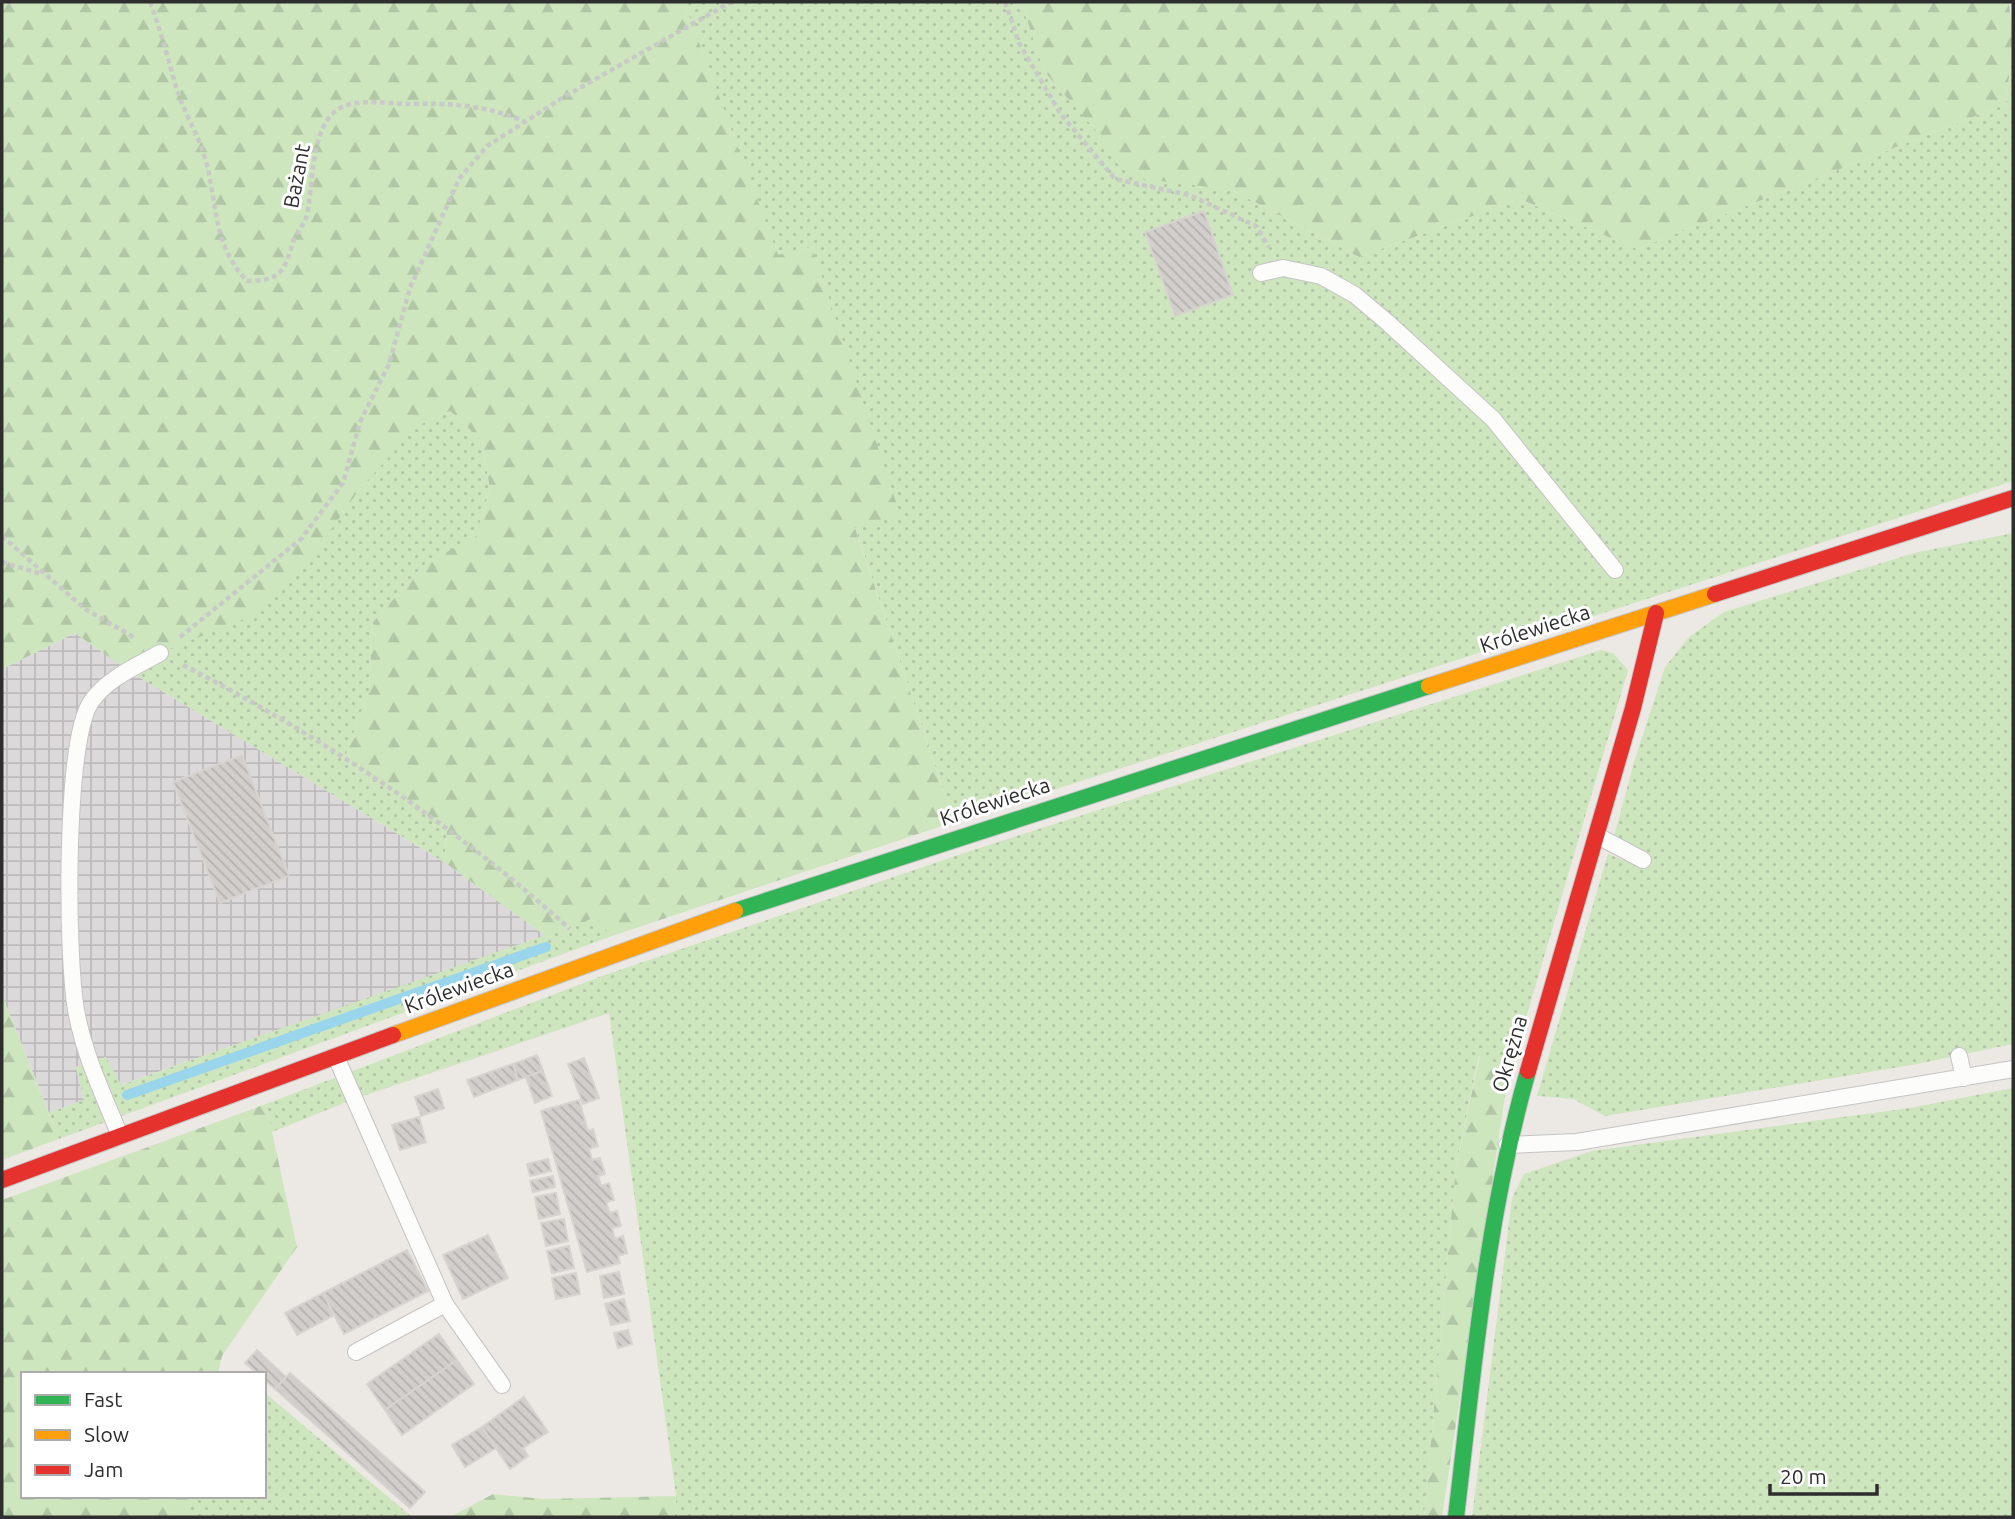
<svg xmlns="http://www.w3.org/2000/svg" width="2015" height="1519" viewBox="0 0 2015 1519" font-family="Ubuntu,sans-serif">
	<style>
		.industrial { fill: url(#industrial-grid) }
		.grass { fill: url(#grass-dots) }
		.forest { fill: url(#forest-firs) }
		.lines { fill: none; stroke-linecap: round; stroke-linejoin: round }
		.stream { stroke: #99d6ec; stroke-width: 10 }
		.building { fill: url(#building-back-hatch); stroke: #d7d4d0; stroke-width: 2 }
		.lane-casing { stroke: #c5c4c5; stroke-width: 18 }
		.fast-casing { stroke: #c5c4c5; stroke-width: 18 }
		.slow-casing { stroke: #c5c4c5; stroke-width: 18 }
		.jam-casing { stroke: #c5c4c5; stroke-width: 18 }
		.path { stroke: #c9c9c8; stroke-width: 4.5; stroke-dasharray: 5 3.5; stroke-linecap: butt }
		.lane { stroke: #fcfcfb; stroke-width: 16 }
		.fast { stroke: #30b455; stroke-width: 16 }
		.slow { stroke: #ff9f0a; stroke-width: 16 }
		.jam { stroke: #e5322d; stroke-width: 16 }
		.labels { text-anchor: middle; stroke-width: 6; stroke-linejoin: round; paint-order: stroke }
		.street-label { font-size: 21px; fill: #2e2e2e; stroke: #fff }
	</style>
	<defs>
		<pattern id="industrial-grid" width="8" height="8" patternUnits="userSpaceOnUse" patternTransform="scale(1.75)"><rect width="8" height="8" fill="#dcd9db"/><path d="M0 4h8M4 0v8" fill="none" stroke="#bdbbbc"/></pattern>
		<pattern id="grass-dots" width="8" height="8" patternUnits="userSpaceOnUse" patternTransform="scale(1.75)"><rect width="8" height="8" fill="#cee6be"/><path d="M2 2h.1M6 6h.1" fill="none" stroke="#b1c6a4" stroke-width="1.8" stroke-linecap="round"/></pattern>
		<pattern id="forest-firs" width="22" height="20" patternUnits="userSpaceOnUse" patternTransform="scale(1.75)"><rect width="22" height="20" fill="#cee6be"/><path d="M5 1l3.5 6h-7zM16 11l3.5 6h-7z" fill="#b1c6a4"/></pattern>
		<pattern id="building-back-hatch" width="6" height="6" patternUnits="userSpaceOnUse" patternTransform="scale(1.75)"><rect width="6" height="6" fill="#d1cecb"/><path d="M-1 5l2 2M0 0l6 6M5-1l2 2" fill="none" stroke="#b4b1af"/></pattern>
	</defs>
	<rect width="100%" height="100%" fill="#ece8e4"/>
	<polygon class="industrial" points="75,633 129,671 444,862 546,936 120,1085 106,1057 76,1067 84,1100 49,1113 2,995 2,669"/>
	<g class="grass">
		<polygon points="684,2 1021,2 1044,71 1137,177 1232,190 1359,257 1520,199 1637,249 2006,104 2013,39 2013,481 954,822 855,527 899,514 812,247 778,256"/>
		<polygon points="450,411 482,441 490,489 475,539 428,561 373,622 369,690 344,760 447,829 444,862 129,671 359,490 417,425"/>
		<polygon points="2013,533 2013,1044 1917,1064 1605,1116 1573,1099 1537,1096 1608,854 1641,867 1645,852 1614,836 1635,759 1665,667 1689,637 1724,612 1914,553"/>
		<polygon points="1601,650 1613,653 1628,670 1507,1083 1479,1056 1456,1166 1424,1517 675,1517 676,1495 609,1013 354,1099 272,1132 266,1104 602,976 970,851"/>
		<polygon points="591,919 612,936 59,1139 49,1113 84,1100 76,1067 106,1057 121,1085"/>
		<polygon points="2013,1088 2013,1517 1472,1517 1512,1198 1524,1174 1592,1151 1910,1108"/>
		<polygon points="264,1392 412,1517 187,1517 192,1496 264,1496"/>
	</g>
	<g class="forest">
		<polygon points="2,2 684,2 778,255 812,247 900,514 855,528 954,822 612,936 591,919 546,936 444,862 447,829 344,760 369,690 373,622 428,561 475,538 490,489 482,441 450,411 417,426 359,490 304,568 246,618 160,653 129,671 75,633 2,669"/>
		<polygon points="1021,2 2009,2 2013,39 2006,104 1637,249 1520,199 1359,257 1232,190 1137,178 1044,71"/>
		<polygon points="2,995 59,1139 2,1160"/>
		<polygon points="1480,1055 1507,1083 1442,1517 1424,1517 1456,1166"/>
		<polygon points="266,1104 297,1247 222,1356 218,1374 23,1374 23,1496 192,1496 187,1517 2,1517 2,1200"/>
		<polygon points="493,1494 543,1499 676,1496 675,1517 450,1517"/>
	</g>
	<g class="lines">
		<polyline class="stream" points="127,1095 546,947"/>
	</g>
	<g class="building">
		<polygon points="1204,211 1233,295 1175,316 1145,232"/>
		<polygon points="242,755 289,876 220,903 173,782"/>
		<polygon points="537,1055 543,1071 518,1080 513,1064"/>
		<polygon points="584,1058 599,1098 583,1104 568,1064"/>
		<polygon points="513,1064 518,1080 474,1097 467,1080"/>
		<polygon points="543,1071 552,1096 535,1103 526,1077"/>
		<polygon points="438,1089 444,1108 421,1116 415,1097"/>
		<polygon points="579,1100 588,1131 593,1129 598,1146 589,1149 592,1160 600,1158 605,1174 598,1176 601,1186 609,1183 614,1200 606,1202 610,1213 617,1211 621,1226 612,1228 615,1239 623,1236 627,1253 618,1256 620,1263 587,1272 541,1111"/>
		<polygon points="419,1117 426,1142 400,1150 392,1125"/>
		<polygon points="548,1159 551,1171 530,1176 527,1164"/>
		<polygon points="553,1176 555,1187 533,1192 530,1181"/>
		<polygon points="556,1193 560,1214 539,1219 535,1197"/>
		<polygon points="564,1219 568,1241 546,1246 541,1223"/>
		<polygon points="488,1235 508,1278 463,1299 443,1255"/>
		<polygon points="569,1246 574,1268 552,1273 547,1251"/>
		<polygon points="407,1250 428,1291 344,1334 323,1293"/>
		<polygon points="619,1272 624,1294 604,1298 600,1276"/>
		<polygon points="576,1273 580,1294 556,1299 552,1278"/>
		<polygon points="323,1293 334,1315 297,1335 285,1313"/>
		<polygon points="624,1299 630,1321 611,1325 605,1304"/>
		<polygon points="628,1330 632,1344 618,1348 614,1333"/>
		<polygon points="439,1334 457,1360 385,1410 367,1384"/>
		<polygon points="257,1350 286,1377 275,1389 264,1380 264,1374 258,1374 245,1363"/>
		<polygon points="457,1360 474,1384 402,1435 385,1410"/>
		<polygon points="290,1373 425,1492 410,1508 275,1389"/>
		<polygon points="524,1397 548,1432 523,1448 528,1456 510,1469 482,1427"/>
		<polygon points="482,1427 496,1448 465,1467 452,1445"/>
	</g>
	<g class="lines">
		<defs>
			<g id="lane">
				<polyline points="1261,273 1283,268 1321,276 1355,295 1387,322 1493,419 1615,570"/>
				<polyline points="1596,835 1643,860"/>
				<polyline points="1959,1056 1964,1078"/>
				<polyline points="336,1057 445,1304 356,1352"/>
				<path d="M 120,1136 C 104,1096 85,1057 77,1015 C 66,964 64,741 91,702 C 106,679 137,666 160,653"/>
				<polyline points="1507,1145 1577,1142 2013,1069"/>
				<polyline points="445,1304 502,1385"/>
			</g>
			<g id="fast">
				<polyline points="735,911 1429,686"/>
				<path d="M 1456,1517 C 1474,1366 1486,1218 1528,1071"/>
			</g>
			<g id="slow">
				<polyline points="1429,686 1715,594"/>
				<polyline points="393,1035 735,911"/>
			</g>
			<g id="jam">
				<polyline points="1715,594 2013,498"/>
				<polyline points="1528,1071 1633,708 1656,613"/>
				<polyline points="2,1180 393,1035"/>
			</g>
		</defs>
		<use href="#lane" class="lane-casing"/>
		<use href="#fast" class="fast-casing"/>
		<use href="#slow" class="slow-casing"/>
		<use href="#jam" class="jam-casing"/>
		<g class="path">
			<path d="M 150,2 C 161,31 168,60 177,90 C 184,112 197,133 204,155 C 219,203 210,241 247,281 C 283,281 284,270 293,242 C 296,233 303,226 306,218 C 314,190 309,125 340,108 C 358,98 388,104 409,104 C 451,103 484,105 524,121"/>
			<polyline points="1005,2 1019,43 1060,113 1115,179 1189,195 1256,226 1269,247"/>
			<polyline points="2,536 85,609 135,638"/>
			<polyline points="2,562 41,574"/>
			<polyline points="180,637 301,539 343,483 360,422 389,364 410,288 459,179 487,146 564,97 731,2"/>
			<path d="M 183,665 C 321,736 454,825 570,929"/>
		</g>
		<use href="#lane" class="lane"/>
		<use href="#fast" class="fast"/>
		<use href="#slow" class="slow"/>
		<use href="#jam" class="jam"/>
	</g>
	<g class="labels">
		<g class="street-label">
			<text transform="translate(297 176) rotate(-79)" y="7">Bażant</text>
			<text transform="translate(1535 629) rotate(-18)" y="7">Królewiecka</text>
			<text transform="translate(995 802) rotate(-18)" y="7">Królewiecka</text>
			<text transform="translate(459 988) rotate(-20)" y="7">Królewiecka</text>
			<text transform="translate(1510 1054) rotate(-74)" y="7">Okrężna</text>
		</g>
	</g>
	<rect width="2015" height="1519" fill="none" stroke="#2e2e2e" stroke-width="7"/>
	<rect x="21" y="1372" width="245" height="126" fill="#ffffff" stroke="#ababab" stroke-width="2"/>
	<rect x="35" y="1395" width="35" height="10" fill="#30b455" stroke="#ababab" stroke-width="2"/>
	<text x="84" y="1407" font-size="21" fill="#2e2e2e">Fast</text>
	<rect x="35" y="1430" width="35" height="10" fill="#ff9f0a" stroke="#ababab" stroke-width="2"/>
	<text x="84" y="1442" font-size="21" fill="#2e2e2e">Slow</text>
	<rect x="35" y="1465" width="35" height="10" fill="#e5322d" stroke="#ababab" stroke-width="2"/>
	<text x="84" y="1477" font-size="21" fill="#2e2e2e">Jam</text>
	<path d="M1770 1484v10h107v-10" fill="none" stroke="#2e2e2e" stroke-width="3.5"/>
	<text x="1780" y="1484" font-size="21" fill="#2e2e2e" stroke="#ffffff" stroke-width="5" paint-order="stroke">20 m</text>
</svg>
